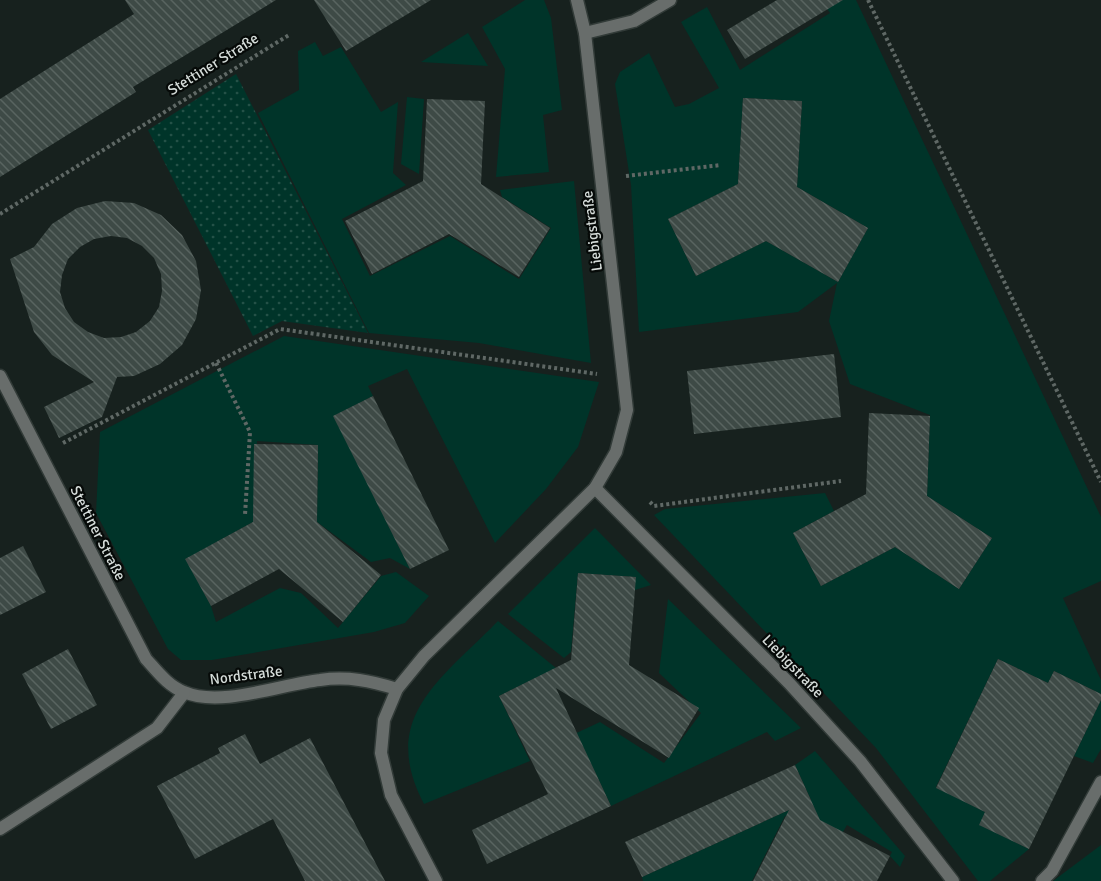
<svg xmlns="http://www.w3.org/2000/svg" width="1101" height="881" viewBox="0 0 1101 881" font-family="Signika,sans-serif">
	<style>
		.grass { fill: #003429; fill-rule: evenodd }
		.park { fill: url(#park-dots) }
		.building { fill: url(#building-back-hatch); fill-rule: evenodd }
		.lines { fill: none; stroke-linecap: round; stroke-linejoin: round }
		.service-casing { stroke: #323b38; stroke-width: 15 }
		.minor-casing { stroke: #323b38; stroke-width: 15 }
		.path { stroke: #5f6865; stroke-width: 4; stroke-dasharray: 3 3; stroke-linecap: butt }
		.service { stroke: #686d6b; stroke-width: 12 }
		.minor { stroke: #686d6b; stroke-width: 12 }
		.labels { text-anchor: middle; stroke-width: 4.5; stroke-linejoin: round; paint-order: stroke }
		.street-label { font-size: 15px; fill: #d5dcd9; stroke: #060a08 }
	</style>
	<defs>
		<pattern id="park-dots" width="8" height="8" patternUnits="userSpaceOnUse" patternTransform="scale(1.5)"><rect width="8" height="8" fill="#003429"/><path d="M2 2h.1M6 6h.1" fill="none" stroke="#245147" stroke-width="1.8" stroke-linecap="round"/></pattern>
		<pattern id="building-back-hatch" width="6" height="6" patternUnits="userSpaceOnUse" patternTransform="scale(1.5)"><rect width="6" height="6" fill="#3e4a46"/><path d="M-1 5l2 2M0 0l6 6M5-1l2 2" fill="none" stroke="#596460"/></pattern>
	</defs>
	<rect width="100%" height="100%" fill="#17211e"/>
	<g class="grass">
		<polygon points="525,0 544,0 551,18 562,110 543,115 549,172 496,177 505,69 482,27"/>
		<path d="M 821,0 L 856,0 L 1101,517 L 1101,581 L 1063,598 L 1101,680 L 1101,694 L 1054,671 L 1048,683 L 998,659 L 936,787 L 985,812 L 980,825 L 1029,849 L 990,881 L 978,881 L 876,748 L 654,515 L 665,509 L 825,493 L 834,511 L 793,533 L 821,586 L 895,547 L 959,589 L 992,538 L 927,496 L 930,415 L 850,384 L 829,321 L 837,283 L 798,312 L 639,332 L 631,185 L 615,84 L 620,72 L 649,53 L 675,107 L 689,104 L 719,88 L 681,22 L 707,7 L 740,70 L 830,13 ZM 743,98 L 802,101 L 797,187 L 868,228 L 838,282 L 766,241 L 696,276 L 668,219 L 738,184 Z"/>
		<polygon points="468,33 488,66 421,62"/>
		<polygon points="315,42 323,56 341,47 381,112 398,102 393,173 406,185 342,219 370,276 450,236 519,279 551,228 502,197 500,190 574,181 591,363 479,343 369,333 258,113 299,90 298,51"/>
		<polygon points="407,97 424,99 419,174 401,164"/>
		<polygon points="284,336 599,382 578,447 546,489 495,543 407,369 368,386 373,396 334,416 410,569 390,558 371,562 317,522 318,445 257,441 253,522 186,559 211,606 216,622 280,588 301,593 338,628 381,576 396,572 429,596 405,623 374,632 212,660 181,660 168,649 96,513 100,432"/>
		<polygon points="595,528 651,585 635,590 635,577 578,573 571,652 564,658 508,614"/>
		<polygon points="668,599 801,728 775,741 767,732 611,806 595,772 570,736 600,722 664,763 701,713 659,673"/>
		<path d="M 498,621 L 556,668 L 499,696 L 530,761 L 424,804 C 378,717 442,679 498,621 Z"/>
		<polygon points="1101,700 1101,749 1093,763 1074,756"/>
		<polygon points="815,751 905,856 900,867 890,856 892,852 847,825 839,839 785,816 752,881 643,881 642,877 811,800 795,765"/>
		<polygon points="1101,845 1101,881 1053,881"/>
	</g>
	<polygon class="park" points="236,74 368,333 282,321 253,336 148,130"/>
	<g class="building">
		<polygon points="125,0 276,0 133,87 136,92 0,177 0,99 134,14"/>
		<polygon points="314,0 431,0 346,51"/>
		<polygon points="777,0 843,0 745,59 727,30"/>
		<polygon points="743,98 802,101 797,187 868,228 838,282 766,241 696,276 668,219 738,184"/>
		<polygon points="427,99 485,101 481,184 550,228 519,277 449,234 372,274 345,221 423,181"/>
		<path d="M 105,201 L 134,203 L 161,215 L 182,235 L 196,261 L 201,290 L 196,319 L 182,345 L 160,364 L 134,376 L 117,377 L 102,417 L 59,438 L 44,407 L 94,382 L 52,355 L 34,332 L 10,259 L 34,247 L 52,224 L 77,208 ZM 111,236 L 127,238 L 142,246 L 154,258 L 161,274 L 162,291 L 159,307 L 150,321 L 136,332 L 121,337 L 104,338 L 88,332 L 74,322 L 65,308 L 60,292 L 62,275 L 68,259 L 80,247 L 94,239 Z"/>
		<polygon points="834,354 841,417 694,434 687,371"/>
		<polygon points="373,396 449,550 410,569 333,416"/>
		<polygon points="869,413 930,416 927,496 992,538 959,589 895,547 821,586 793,533 866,494"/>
		<polygon points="254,444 318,445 317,522 381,575 343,622 279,569 211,606 185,559 253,522"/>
		<polygon points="23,546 46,592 0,615 0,558"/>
		<polygon points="578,573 636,577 629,665 699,708 669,758 556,688 611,806 487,864 472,830 548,794 499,696 571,660"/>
		<polygon points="68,649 97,705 51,729 22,674"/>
		<polygon points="998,659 1048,683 1054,671 1101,694 1101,700 1029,849 979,825 985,812 936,788"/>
		<polygon points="245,734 260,764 310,738 385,881 305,881 273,819 195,859 157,786 220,753 218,748"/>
		<polygon points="795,765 820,820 890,856 877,881 753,881 789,810 642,877 625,842"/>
	</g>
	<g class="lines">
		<defs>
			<g id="service">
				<polyline points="585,33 634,21 670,0"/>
				<polyline points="1042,881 1052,871 1101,782"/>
			</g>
			<g id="minor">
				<path d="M 0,376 L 146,659 C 157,671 168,686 184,692 C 220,708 282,684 320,680 C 348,676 371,681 397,689"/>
				<polyline points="595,488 789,683 860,761 953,881"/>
				<polyline points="0,829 157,728 184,693"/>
				<polyline points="436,881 391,795 381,753 384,720 397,689 424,656 595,488 616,452 627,410 585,33 577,0"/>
			</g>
		</defs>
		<use href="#service" class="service-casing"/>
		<use href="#minor" class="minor-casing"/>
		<g class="path">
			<polyline points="868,0 1101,482"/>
			<polyline points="626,176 721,165"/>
			<polyline points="0,214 289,35"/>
			<polyline points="216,363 250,432 245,515"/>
			<polyline points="63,443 280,329 597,374"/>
			<polyline points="650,502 654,506 841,481"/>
		</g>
		<use href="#service" class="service"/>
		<use href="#minor" class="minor"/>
	</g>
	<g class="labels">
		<g class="street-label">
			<text transform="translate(213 64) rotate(-32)" y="5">Stettiner Straße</text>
			<text transform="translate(592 231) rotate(-97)" y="5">Liebigstraße</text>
			<text transform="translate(98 533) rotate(63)" y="5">Stettiner Straße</text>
			<text transform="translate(793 666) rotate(46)" y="5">Liebigstraße</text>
			<text transform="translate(246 675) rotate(-7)" y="5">Nordstraße</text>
		</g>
	</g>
</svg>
